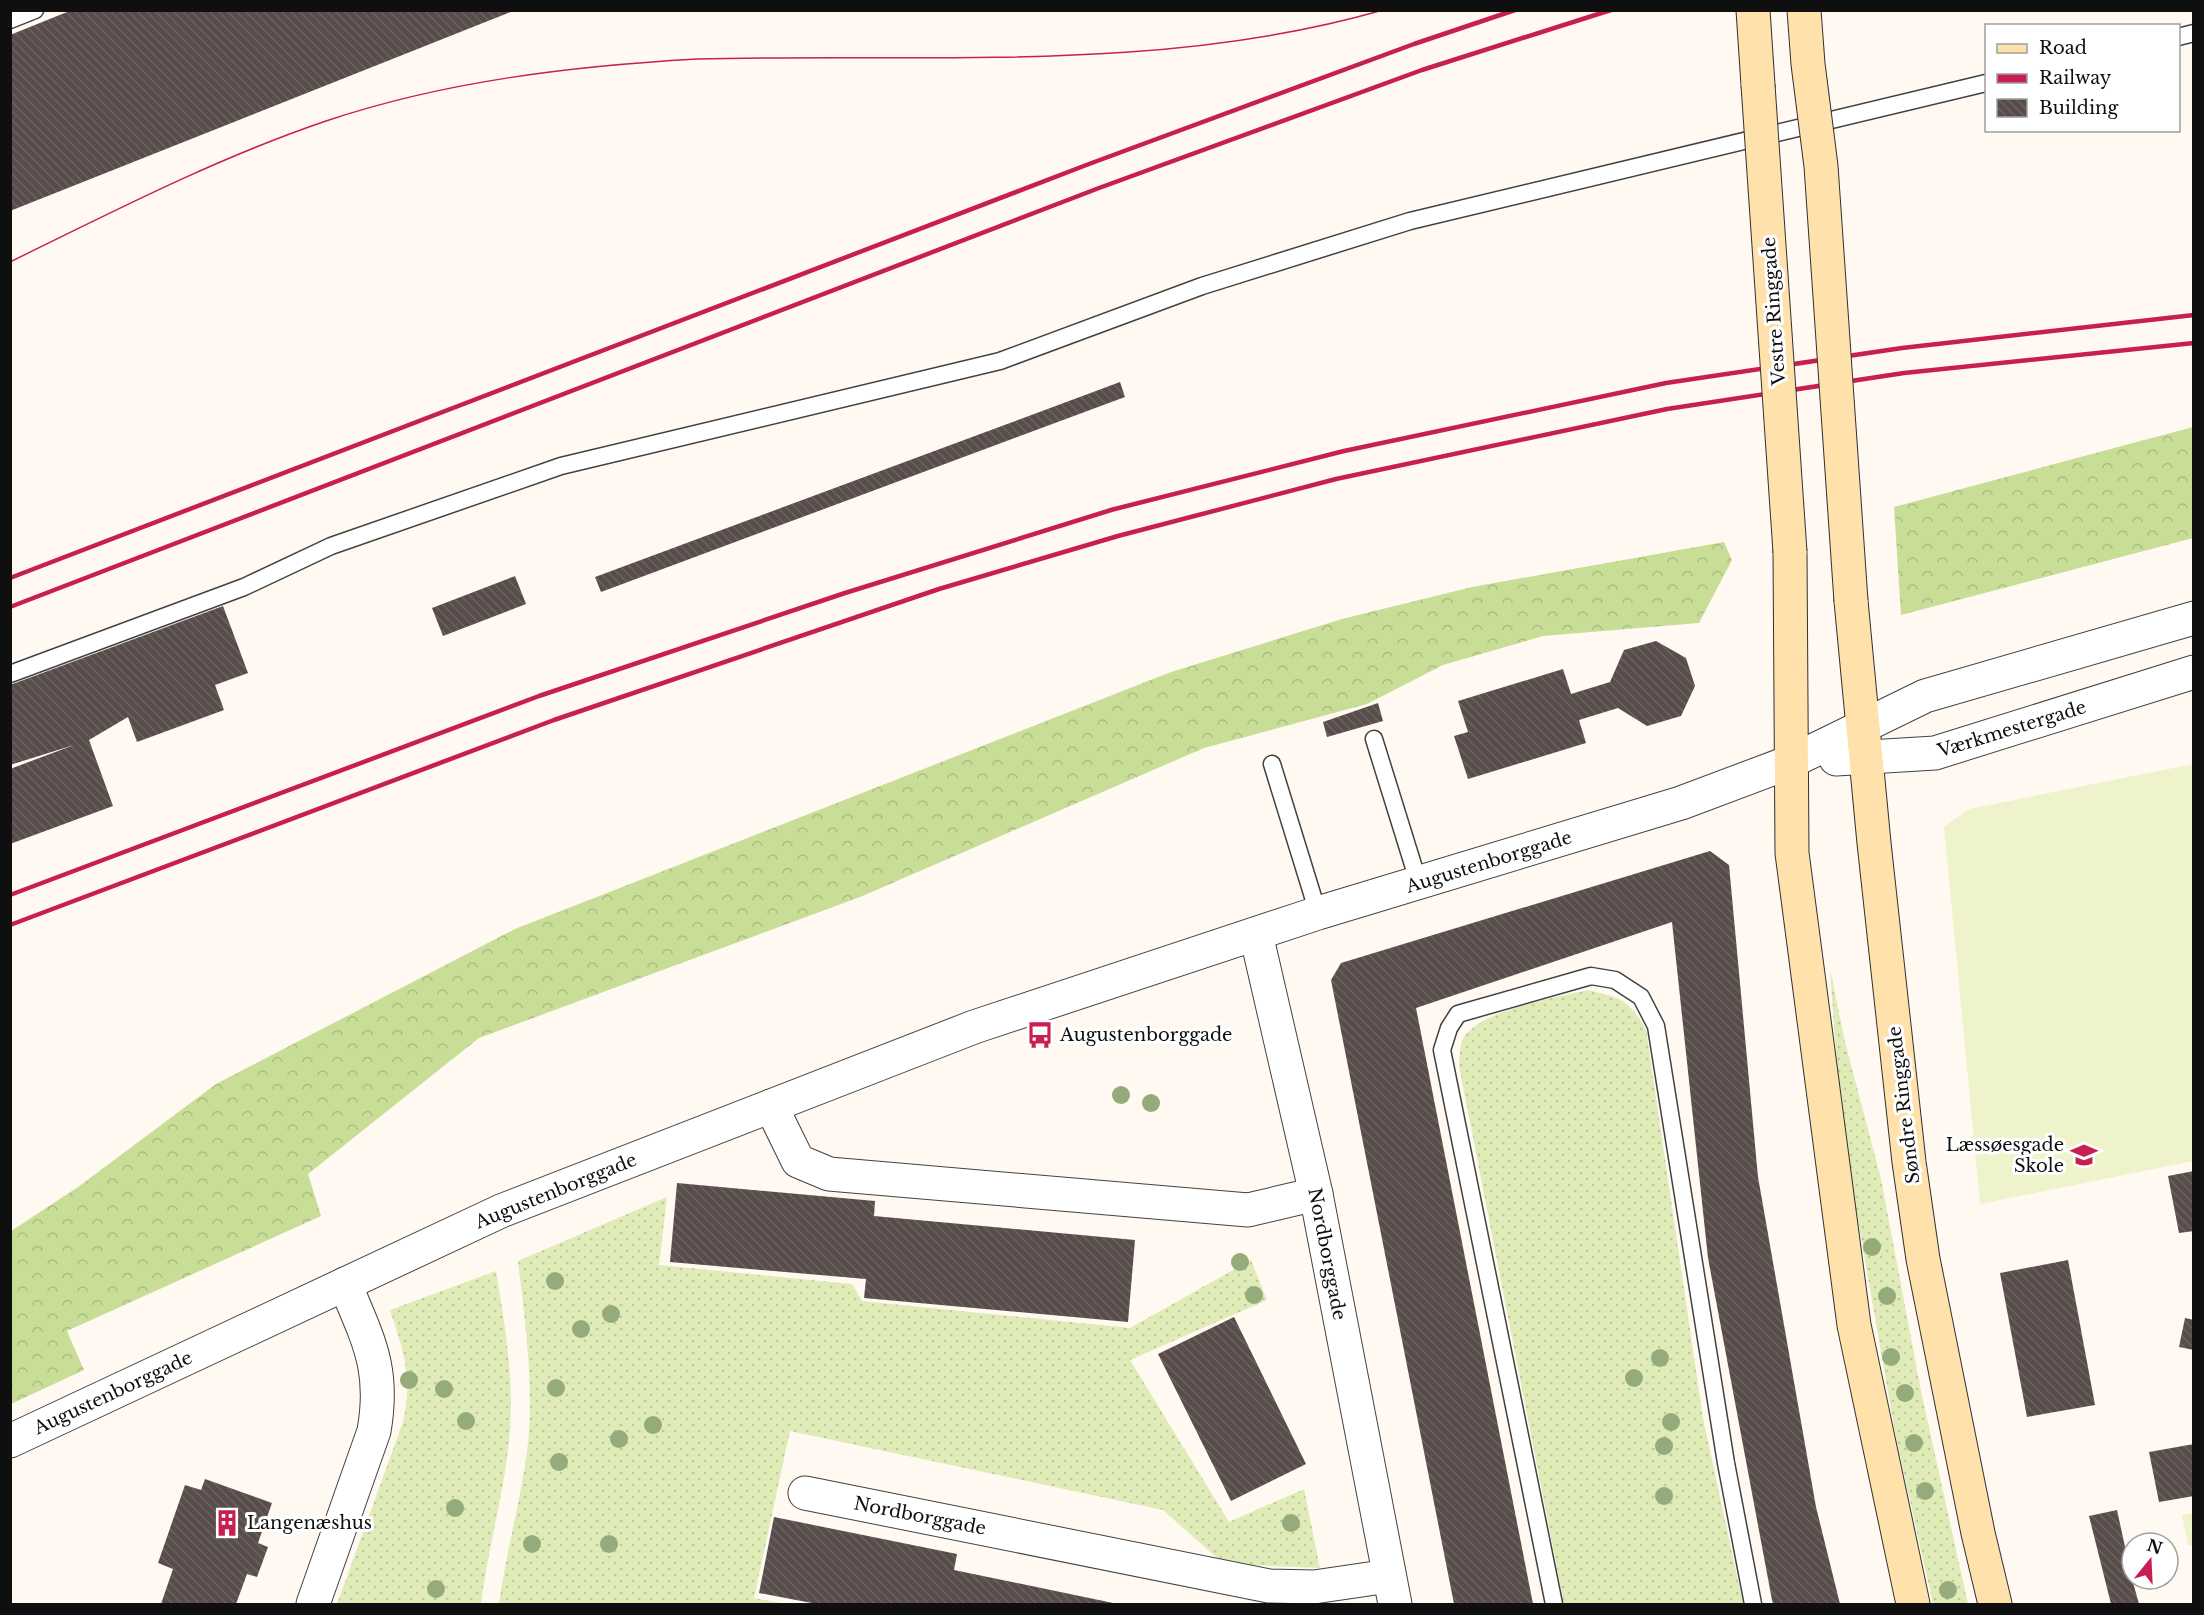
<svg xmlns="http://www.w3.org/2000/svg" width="2204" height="1615" viewBox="0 0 2204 1615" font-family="'Libre Baskerville',serif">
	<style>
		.grass { fill: url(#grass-dots) }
		.forest { fill: url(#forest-crowns) }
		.pitch { fill: #eff3cb }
		.building { fill: url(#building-back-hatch) }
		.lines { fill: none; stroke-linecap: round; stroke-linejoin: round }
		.service-casing { stroke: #424242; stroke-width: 19 }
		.minor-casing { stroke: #424242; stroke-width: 35 }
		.secondary-casing { stroke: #313131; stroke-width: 35 }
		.service { stroke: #fff; stroke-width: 16 }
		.minor { stroke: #fff; stroke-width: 33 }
		.secondary { stroke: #ffe1ac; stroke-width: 33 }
		.tram { stroke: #c71f51; stroke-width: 1.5 }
		.rail { stroke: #c71f51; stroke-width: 4.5 }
		.secondary-bridge-casing { stroke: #313131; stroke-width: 35; stroke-linecap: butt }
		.secondary-bridge { stroke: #ffe1ac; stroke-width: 33 }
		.tree { fill: #96ab7b }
		.labels { text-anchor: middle; stroke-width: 6; stroke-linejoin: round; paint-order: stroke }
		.street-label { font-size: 18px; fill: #0f0f0f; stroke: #fff }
		.poi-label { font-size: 18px; fill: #0f0f0f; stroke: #fff; text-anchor: start }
	</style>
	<defs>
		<pattern id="grass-dots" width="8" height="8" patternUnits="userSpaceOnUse" patternTransform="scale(1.5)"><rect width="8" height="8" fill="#e0ecb8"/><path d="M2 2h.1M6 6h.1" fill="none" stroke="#bfc99d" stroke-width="1.8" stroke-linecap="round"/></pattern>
		<pattern id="forest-crowns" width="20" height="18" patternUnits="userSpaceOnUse" patternTransform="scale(1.5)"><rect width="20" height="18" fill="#c8de97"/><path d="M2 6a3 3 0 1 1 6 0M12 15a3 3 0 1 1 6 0" fill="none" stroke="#abbd81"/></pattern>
		<pattern id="building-back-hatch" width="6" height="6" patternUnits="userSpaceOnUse" patternTransform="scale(1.5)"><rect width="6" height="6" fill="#584d4b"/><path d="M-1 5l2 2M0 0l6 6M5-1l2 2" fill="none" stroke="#6b6261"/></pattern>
	</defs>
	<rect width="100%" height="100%" fill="#fff9f1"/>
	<g class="grass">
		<polygon points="1830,969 1845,1042 1881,1179 1922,1396 1968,1604 1933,1604 1896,1438 1853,1192 1839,1098"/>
		<path d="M 1588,990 C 1621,998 1628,999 1646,1029 L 1703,1418 L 1743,1604 L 1564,1604 L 1459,1066 C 1460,1056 1459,1042 1466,1034 C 1490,1008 1554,998 1588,990 Z"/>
		<path d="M 667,1197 L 659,1265 L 852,1284 L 862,1301 L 1130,1328 L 1251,1260 L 1267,1300 L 1130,1360 L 1229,1522 L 1304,1489 L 1320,1568 L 1224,1564 L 1163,1510 L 790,1431 L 754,1598 L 786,1604 L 499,1604 C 506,1553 520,1503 527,1452 C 535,1389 525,1323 518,1261 Z"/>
		<path d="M 496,1271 C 506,1331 516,1390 508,1450 C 502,1502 487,1553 481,1604 L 337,1604 L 403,1422 C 413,1376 404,1353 390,1310 Z"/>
	</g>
	<g class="forest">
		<polygon points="2193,427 2193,538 1901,615 1894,507"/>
		<polygon points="1724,542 1732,560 1699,623 1543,636 1443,665 1367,704 1204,748 860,897 479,1038 308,1174 321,1216 67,1331 84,1370 11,1404 11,1231 78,1187 216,1084 515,929 1171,672 1342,619 1472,587"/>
	</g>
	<g class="pitch">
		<polygon points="2193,764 2193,1161 1980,1204 1944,827 1969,809"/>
		<polygon points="2193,1513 2193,1545 2188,1545 2182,1515"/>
	</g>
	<g class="building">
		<polygon points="72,10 513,10 513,11 10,211 10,35"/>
		<polygon points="1120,382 1125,397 601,592 595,577"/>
		<polygon points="515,576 526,604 443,636 432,608"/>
		<polygon points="223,606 248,673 215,685 224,710 137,742 128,717 89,740 113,806 10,844 10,769 74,745 10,765 10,685"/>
		<polygon points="1656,641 1686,658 1695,686 1681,716 1647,726 1618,708 1579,720 1586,743 1468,779 1454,736 1468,732 1458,701 1563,669 1571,694 1610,682 1624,650"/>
		<polygon points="1378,703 1383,721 1327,737 1323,722"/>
		<polygon points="1710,851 1729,865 1758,1177 1816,1507 1840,1604 1773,1604 1772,1600 1708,1258 1672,922 1416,1008 1533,1604 1454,1604 1331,980 1341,963"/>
		<polygon points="2194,1171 2194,1231 2179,1233 2168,1176"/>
		<polygon points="677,1183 875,1201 874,1216 1135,1240 1128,1322 864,1298 866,1279 670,1262"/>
		<polygon points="2068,1260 2095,1405 2027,1417 2000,1273"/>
		<polygon points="1234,1317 1306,1464 1231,1501 1158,1354"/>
		<polygon points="2185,1318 2194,1320 2194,1350 2179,1347"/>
		<polygon points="2194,1444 2194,1496 2159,1502 2149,1452"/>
		<polygon points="205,1479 272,1503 258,1543 268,1547 257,1577 247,1574 236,1604 161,1604 173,1569 158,1563 185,1485 201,1490"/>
		<polygon points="2117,1510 2132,1579 2139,1604 2111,1604 2089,1516"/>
		<polygon points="774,1517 957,1554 954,1570 1118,1604 817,1604 759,1593"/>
	</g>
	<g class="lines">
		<defs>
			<g id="service">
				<polyline points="10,20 35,10"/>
				<polyline points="2178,37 2194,33"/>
				<polyline points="10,674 244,587 331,546 561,466 1000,361 1202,286 1410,221 1986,83"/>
				<polyline points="1374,739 1419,884"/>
				<polyline points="1272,764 1318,913"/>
				<polyline points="1554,1604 1442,1050 1449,1028 1458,1014 1591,976 1615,980 1641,997 1656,1026 1726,1463 1753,1604"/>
			</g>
			<g id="minor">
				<polyline points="1836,759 1935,753 2194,672"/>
				<polyline points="1256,934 1316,1194 1395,1604"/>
				<polyline points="771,1106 798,1161 829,1174 1248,1210 1316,1194"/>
				<polyline points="10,1441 501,1211 974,1027 1318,913 1681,803 1790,762 1925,696 2194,618"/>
				<polyline points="805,1493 1269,1586 1314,1587 1389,1576"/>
				<path d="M 313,1604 L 374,1431 C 385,1368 368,1340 345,1284"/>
			</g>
			<g id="secondary">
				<polyline points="1753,10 1758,85"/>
				<polyline points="1790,552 1792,853 1854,1325 1913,1604"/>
				<polyline points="1851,601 1874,843 1909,1162 1923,1259 1978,1533 1995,1604"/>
			</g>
		</defs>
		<use href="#service" class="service-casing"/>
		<use href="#minor" class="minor-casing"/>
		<use href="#secondary" class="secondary-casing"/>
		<use href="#service" class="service"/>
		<use href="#minor" class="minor"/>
		<use href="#secondary" class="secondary"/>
		<path class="tram" d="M 10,262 C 114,211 217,158 326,121 C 445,81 573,66 697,59 C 925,53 1161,74 1383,10"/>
		<g class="rail">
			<polyline points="10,578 1089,164 1414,44 1515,10"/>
			<polyline points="10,607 1099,188 1422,70 1611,10"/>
			<polyline points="10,895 539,696 845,593 1111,510 1344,451 1666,383 1902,348 2194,315"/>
			<polyline points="10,925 554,720 939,589 1118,536 1336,479 1667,409 1904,373 2194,343"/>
		</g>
		<defs>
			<g id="secondary-bridge">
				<polyline points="1804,10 1808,64 1821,166 1851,601"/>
				<polyline points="1758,85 1790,552"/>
			</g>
		</defs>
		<use href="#secondary-bridge" class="secondary-bridge-casing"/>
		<use href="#secondary-bridge" class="secondary-bridge"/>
	</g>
	<g class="tree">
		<circle cx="1121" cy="1095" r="9"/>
		<circle cx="1151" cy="1103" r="9"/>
		<circle cx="1872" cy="1247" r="9"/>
		<circle cx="1240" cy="1262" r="9"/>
		<circle cx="555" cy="1281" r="9"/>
		<circle cx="1254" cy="1295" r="9"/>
		<circle cx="1887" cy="1296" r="9"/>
		<circle cx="611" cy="1314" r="9"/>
		<circle cx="581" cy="1329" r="9"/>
		<circle cx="1891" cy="1357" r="9"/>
		<circle cx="1660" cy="1358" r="9"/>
		<circle cx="1634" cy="1378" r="9"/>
		<circle cx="409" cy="1380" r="9"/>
		<circle cx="556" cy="1388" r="9"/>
		<circle cx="444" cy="1389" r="9"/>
		<circle cx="1905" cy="1393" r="9"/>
		<circle cx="466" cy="1421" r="9"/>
		<circle cx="1671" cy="1422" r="9"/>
		<circle cx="653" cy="1425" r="9"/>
		<circle cx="619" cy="1439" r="9"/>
		<circle cx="1914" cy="1443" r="9"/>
		<circle cx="1664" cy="1446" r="9"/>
		<circle cx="559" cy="1462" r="9"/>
		<circle cx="1925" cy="1491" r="9"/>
		<circle cx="1664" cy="1496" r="9"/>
		<circle cx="455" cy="1508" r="9"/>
		<circle cx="1291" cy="1523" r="9"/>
		<circle cx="532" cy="1544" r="9"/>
		<circle cx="609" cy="1544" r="9"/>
		<circle cx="436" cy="1589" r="9"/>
		<circle cx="1948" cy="1590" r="9"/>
	</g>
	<defs>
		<symbol id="bus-bare" viewBox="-9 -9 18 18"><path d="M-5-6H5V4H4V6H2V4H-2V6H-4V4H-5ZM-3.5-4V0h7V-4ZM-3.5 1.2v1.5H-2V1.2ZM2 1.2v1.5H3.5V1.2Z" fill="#c71f51" stroke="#fff" stroke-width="2.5" paint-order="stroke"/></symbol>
		<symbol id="school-bare" viewBox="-9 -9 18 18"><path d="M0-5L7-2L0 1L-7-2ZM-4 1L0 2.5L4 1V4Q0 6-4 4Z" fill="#c71f51" stroke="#fff" stroke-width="2.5" paint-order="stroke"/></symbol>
		<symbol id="building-bare" viewBox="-9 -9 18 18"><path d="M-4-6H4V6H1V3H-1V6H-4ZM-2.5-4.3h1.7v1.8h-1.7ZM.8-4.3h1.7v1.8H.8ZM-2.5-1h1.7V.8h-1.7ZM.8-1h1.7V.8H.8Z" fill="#c71f51" stroke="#fff" stroke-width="2.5" paint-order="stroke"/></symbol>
	</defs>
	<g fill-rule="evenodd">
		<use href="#bus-bare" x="1021" y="1016" width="38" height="38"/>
		<use href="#school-bare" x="2065" y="1136" width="38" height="38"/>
		<use href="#building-bare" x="208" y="1504" width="38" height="38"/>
	</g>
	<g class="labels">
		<g class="street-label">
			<text transform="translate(1774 311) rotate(-94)" y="6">Vestre Ringgade</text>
			<text transform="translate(2012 729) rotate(-17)" y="6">Værkmestergade</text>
			<text transform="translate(1489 862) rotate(-17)" y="6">Augustenborggade</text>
			<text transform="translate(1904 1105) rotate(-97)" y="6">Søndre Ringgade</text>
			<text transform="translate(556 1191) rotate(-22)" y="6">Augustenborggade</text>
			<text transform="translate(1327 1254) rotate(79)" y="6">Nordborggade</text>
			<text transform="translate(113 1393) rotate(-25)" y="6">Augustenborggade</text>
			<text transform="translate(920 1516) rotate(11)" y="6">Nordborggade</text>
		</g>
		<g class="poi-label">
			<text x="1060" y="1041">Augustenborggade</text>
			<text x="2064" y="1151" text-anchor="end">Læssøesgade<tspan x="2064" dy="21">Skole</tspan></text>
			<text x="247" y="1529">Langenæshus</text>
		</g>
	</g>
	<rect width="2204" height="1615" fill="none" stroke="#0f0f0f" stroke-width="24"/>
	<rect x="1985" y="24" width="195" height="108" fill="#ffffff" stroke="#9f9f9f" stroke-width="1.5"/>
	<rect x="1997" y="44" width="30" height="9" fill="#ffe1ac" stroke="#9f9f9f" stroke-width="1.5"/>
	<text x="2039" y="54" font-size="18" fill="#0f0f0f">Road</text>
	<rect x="1997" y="74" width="30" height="9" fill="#c71f51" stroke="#9f9f9f" stroke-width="1.5"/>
	<text x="2039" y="84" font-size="18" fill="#0f0f0f">Railway</text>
	<rect x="1997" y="99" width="30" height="18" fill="url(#building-back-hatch)" stroke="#9f9f9f" stroke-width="1.5"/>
	<text x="2039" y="114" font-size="18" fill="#0f0f0f">Building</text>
	<g transform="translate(2150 1561) rotate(18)"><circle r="28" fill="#ffffff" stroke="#9f9f9f" stroke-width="1.5"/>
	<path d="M0-4.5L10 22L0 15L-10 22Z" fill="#c71f51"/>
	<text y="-9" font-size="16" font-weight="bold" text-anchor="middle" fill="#0f0f0f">N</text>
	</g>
</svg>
